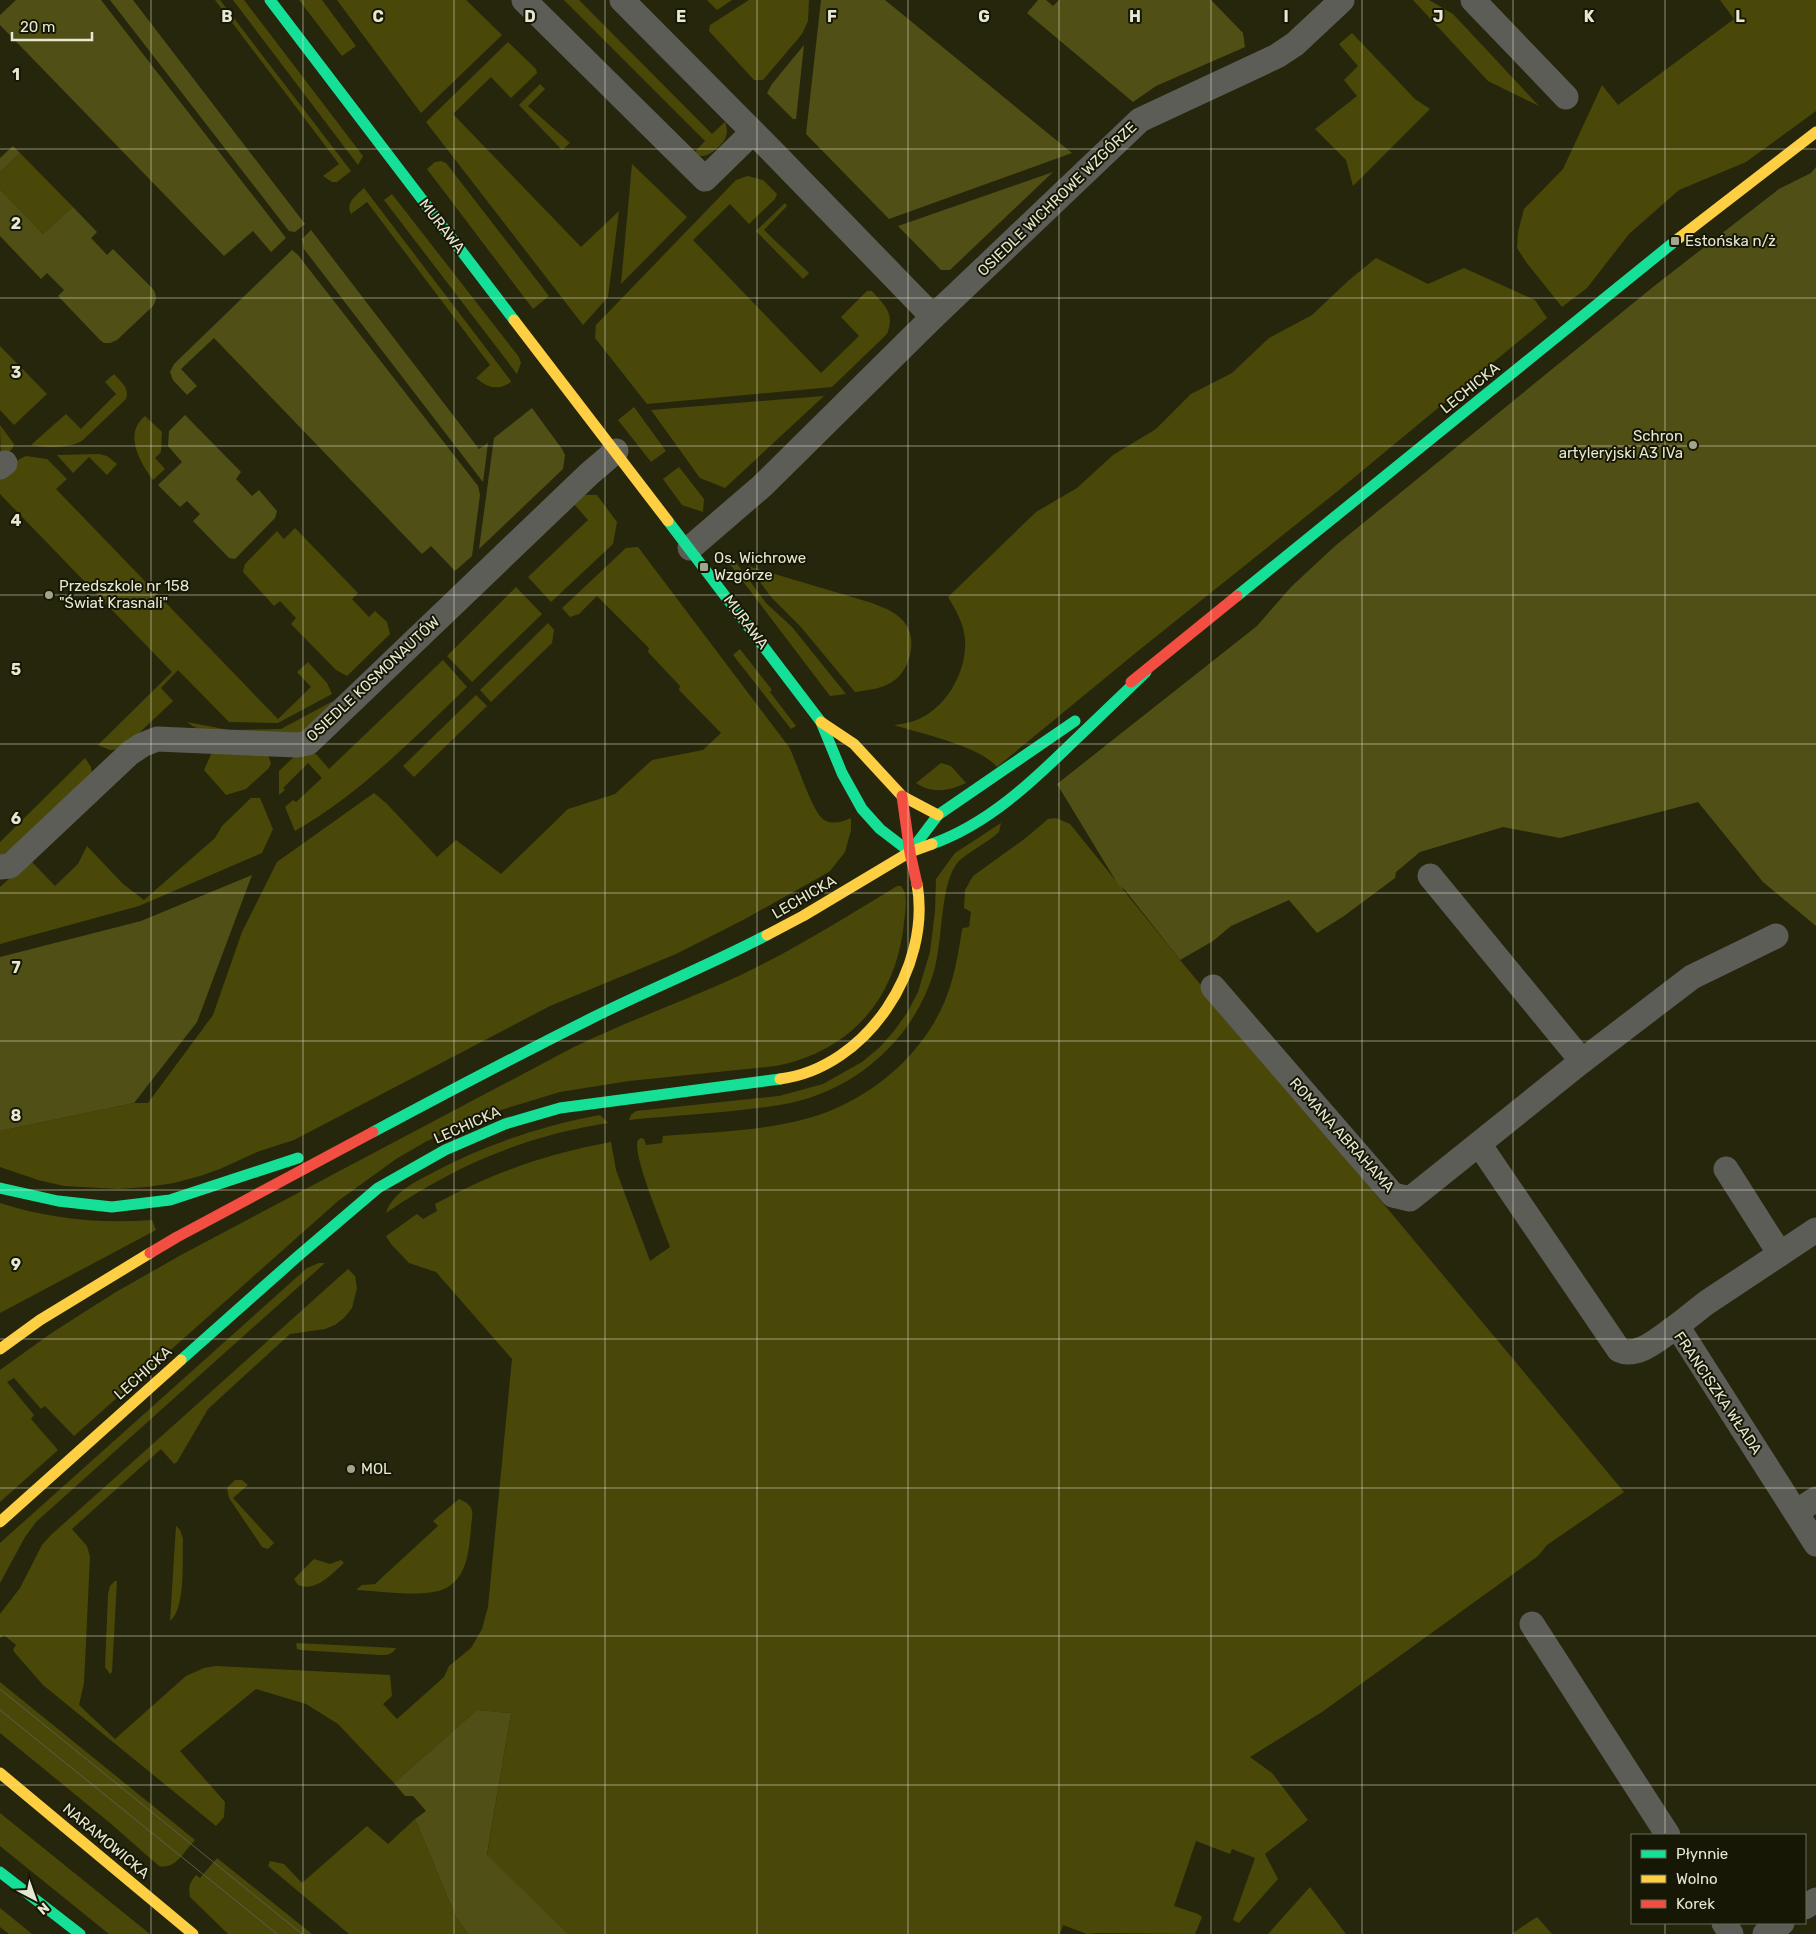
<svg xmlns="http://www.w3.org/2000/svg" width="1816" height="1934" viewBox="0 0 1816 1934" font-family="Rubik,sans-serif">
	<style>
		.green { fill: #494809 }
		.forest { fill: #505016 }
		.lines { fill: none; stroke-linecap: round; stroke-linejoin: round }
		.street { stroke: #5d5d58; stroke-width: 25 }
		.fast { stroke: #16e098; stroke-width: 11 }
		.slow { stroke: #ffcf43; stroke-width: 11 }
		.jam { stroke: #f24e42; stroke-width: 11 }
		.tram { stroke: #5d5d50; stroke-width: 1 }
		.grid { fill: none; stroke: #e7e8d1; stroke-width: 1; stroke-opacity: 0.55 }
		.poi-dot { fill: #a3a48c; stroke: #171706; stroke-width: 2 }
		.labels { text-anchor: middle; stroke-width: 4; stroke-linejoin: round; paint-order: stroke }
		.street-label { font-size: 15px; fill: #e7e8d1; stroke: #171706 }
		.poi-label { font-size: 15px; fill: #e7e8d1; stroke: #171706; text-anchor: start }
		.grid-label { font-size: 16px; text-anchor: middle; font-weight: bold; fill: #e7e8d1; stroke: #171706; stroke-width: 4; stroke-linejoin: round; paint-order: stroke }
	</style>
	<rect width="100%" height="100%" fill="#26260c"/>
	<g class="green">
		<polygon points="215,0 220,0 351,171 337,182 332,182 323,176 339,164"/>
		<polygon points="233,0 244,0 363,156 358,165"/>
		<polygon points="299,0 322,0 356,46 342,56"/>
		<polygon points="337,0 466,0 502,35 421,113"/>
		<path d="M 564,0 L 579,0 L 712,134 L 725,122 C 727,127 728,133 725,139 C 722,145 710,156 702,156 C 699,156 696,154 694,153 L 705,141 Z"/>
		<polygon points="707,0 732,0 717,10"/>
		<polygon points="749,0 809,0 808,21 802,34 763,80 754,80 709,31 710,25"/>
		<polygon points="1413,0 1429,0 1453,14 1539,106 1488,81"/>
		<polygon points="1720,0 1816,0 1816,111 1746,162 1679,190 1629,234 1587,288 1562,307 1526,262 1517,248 1518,232 1524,209 1563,169 1602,85 1618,105 1734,19"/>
		<polygon points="1352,33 1415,99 1430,109 1353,186 1346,160 1315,129 1357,96 1344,80 1358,66 1339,44"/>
		<polygon points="508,42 536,69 537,73 511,98 491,77 453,114 581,247 619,211 608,297 583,325 426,122"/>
		<polygon points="540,84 545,89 528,106 570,143 562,150 519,105"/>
		<polygon points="20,153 73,207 43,234 0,189 0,172"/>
		<polygon points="441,161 446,163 549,296 533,309 427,169 435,162"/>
		<polygon points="632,164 687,217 621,284"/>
		<path d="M 748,176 L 763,180 L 777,194 L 775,199 L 749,224 L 730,204 L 693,240 L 821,373 L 859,336 L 841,317 L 867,291 L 872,291 C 885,306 895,313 887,334 L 832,387 L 647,404 L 595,338 L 596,325 L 736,180 Z"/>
		<path d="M 364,188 L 511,381 L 511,382 C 498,391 488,388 476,378 L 490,365 L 367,202 L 351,214 C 345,202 356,196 364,188 Z"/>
		<polygon points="392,194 519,357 521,363 517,374 384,200"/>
		<polygon points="785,203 787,206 764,230 809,273 803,279 756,231"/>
		<path d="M 1376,258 L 1428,284 L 1464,268 L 1535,300 L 1547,318 L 1339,490 L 1138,651 L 997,767 C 980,746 922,734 894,725 C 901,724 908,723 914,721 C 945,710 967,673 965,640 C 964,624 956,610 948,597 L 1036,512 L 1077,488 L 1113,455 L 1156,429 L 1191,394 L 1232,373 L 1269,338 L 1312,315 L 1348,281 Z"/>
		<polygon points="0,346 47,394 14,425 0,410"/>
		<path d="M 114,374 C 121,382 130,388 126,399 L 83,440 C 71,449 45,448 31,445 L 66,414 L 81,429 L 116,394 L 105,382 Z"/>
		<polygon points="824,396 725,488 700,478 651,410"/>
		<polygon points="634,407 666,451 651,462 618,420"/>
		<path d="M 145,416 L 162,432 L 161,452 L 155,458 L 165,469 L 153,480 C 140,462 123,434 145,416 Z"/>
		<polygon points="0,425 14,444 12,449 1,459"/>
		<polygon points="99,454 107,456 117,464 107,475 89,457 73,473 57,455"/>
		<polygon points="26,456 47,459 67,479 56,489 278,719 311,687 297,672 308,662 327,683 332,694 278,723 229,722 178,670 161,688 173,701 122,749 110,750 98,745 172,672 0,494 0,477 18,460"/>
		<polygon points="679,467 704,499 703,512 682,505 663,479"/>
		<polygon points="585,495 597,495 617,522 613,544 551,602 528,577 588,520 574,504"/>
		<polygon points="295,528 358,593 352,599 369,617 375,611 387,622 390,634 347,676 336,670 291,624 296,618 280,601 274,606 243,572 245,564 277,531 284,539"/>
		<path d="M 638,547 L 789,747 C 797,762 812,812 824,820 C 833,825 842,822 851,818 L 851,830 L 845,852 L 830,871 L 820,877 L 745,919 L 676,954 L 550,1006 L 294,1140 L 257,1152 L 220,1169 L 200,1176 L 174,1183 L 147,1187 L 119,1189 L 64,1186 L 38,1180 L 0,1167 L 0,1131 L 134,1103 L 148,1103 L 213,1015 L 242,932 L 277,862 L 374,793 L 386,803 L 437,857 L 456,840 L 501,874 L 568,809 L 615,794 L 652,760 L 703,750 L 721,733 L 679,690 L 680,686 L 648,652 L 649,648 L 597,596 L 579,614 L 570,617 L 562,608 L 626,548 Z"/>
		<polygon points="726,559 735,561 766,603 792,627 846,694 830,696"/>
		<path d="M 748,566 L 872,603 C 885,608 899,613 907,626 C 917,643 909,672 892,682 C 881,689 868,690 855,692 L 800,626 L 772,598 Z"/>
		<polygon points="516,587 542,614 472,682 447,656"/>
		<polygon points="548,623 554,630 552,643 491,702 480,690"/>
		<polygon points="740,649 772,690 770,692 796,726 791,729 733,655"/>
		<path d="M 443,660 L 467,687 C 414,738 360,794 295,831 L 285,807 L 293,800 L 296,802 L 322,778 L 308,763 L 283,788 L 285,790 L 279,795 L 279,771 L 298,753 L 316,754 L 329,769 Z"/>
		<polygon points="476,695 487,706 414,777 403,766"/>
		<path d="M 333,701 L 330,706 L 302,735 C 274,735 208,741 187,722 L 229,730 L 281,729 Z"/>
		<polygon points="213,750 268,755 271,763 269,768 246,789 226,795 204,770"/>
		<polygon points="85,758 91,767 92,774 0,859 0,842"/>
		<path d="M 941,763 L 951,766 L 966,783 C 949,791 932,794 916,783 Z"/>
		<polygon points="251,798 260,798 273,829 262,853 139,906 0,944 0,887 30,860 55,886 78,864 87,846 123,884 144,900 215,838 222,826"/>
		<path d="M 1056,818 L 1070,824 L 1180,960 L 1624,1492 L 1547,1545 L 1538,1556 L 1322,1712 L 1250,1757 L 1272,1773 L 1308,1820 L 1265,1854 L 1278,1879 L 1239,1923 L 1233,1920 L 1255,1858 L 1232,1849 L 1230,1854 L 1196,1841 L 1174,1906 L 1198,1914 L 1202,1917 L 1195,1934 L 1098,1933 L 1087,1934 L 1063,1925 L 1060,1934 L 474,1934 L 511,1713 L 477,1710 L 394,1783 L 338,1724 L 306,1704 L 256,1689 L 180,1751 L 225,1802 L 224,1817 L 216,1826 L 43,1685 L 15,1653 L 13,1650 L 16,1645 L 4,1635 L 0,1638 L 0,1614 L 20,1588 L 42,1545 L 51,1535 L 348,1269 L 355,1276 L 357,1288 L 352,1308 L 344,1318 L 335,1325 L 325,1329 L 290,1334 L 208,1409 L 177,1462 L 174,1464 L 161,1449 L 72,1529 L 87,1546 L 90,1557 L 84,1683 L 79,1705 L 115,1739 L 186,1676 L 204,1668 L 216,1666 L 390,1675 L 392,1696 L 383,1704 L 397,1719 L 444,1677 L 449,1666 L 471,1648 L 482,1629 L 488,1607 L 512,1359 L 436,1272 L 409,1263 L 391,1244 L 386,1236 L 417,1214 L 423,1219 L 437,1211 L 435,1204 C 494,1172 546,1154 611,1142 L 616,1170 L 650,1261 L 670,1247 C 664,1229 631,1152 638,1140 L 641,1138 L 644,1139 L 646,1145 L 662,1143 L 663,1136 C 711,1132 763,1131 809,1118 C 866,1102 920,1059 944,1003 C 954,980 958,955 962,930 L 963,928 L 969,927 L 971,912 L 964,908 L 965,890 L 973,876 L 1027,837 L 1048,819 Z"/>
		<path d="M 1001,823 L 999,832 C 987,843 971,850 959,861 C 940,881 943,938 935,967 C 916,1039 854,1093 780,1105 C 730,1113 679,1115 629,1120 L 631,1115 L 636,1111 L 779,1096 L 823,1084 L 862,1062 L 880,1047 L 894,1031 L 907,1013 L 918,992 L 930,952 L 935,911 L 936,879 L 955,853 Z"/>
		<path d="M 897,886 L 901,886 C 909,894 905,912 904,923 C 896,999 851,1051 776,1066 L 629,1081 L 560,1092 L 491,1113 L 427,1141 L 396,1159 L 338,1201 L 74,1436 L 45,1406 L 41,1409 L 14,1378 L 7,1382 L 34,1415 L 31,1419 L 58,1450 L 0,1502 L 0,1370 L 53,1332 L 116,1292 L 181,1255 L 572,1048 C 627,1021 685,1001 741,975 C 795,949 846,917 897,886 Z"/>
		<path d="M 600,1115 L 608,1123 C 525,1136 456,1165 386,1213 C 393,1192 415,1182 434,1172 C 487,1144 541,1126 600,1115 Z"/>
		<path d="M 0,1203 C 51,1219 99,1224 152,1220 L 156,1230 L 0,1313 Z"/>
		<polygon points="319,1263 325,1263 36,1522 25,1537 0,1583 0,1543 307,1268"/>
		<polygon points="235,1480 242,1480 248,1485 233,1498 274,1543 268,1549 262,1547 229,1498 227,1488"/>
		<path d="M 459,1499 C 464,1501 469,1504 471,1508 C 474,1514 471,1522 471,1528 C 469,1548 468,1575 448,1587 C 428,1599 380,1591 356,1590 L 362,1585 L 375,1584 L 438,1526 L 433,1521 Z"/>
		<path d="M 176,1526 L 180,1530 L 183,1539 C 182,1559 186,1609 170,1621 Z"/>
		<path d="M 314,1559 L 330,1564 L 341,1560 L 344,1563 C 330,1575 317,1592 298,1585 L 294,1579 Z"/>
		<polygon points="115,1581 117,1581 112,1672 110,1674 105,1667 108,1594 110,1586"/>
		<path d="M 296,1643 L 396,1648 C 392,1655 387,1655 379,1655 L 300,1650 L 297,1649 Z"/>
		<path d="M 0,1682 L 195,1840 C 184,1851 176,1870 159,1866 L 110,1823 L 0,1733 Z"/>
		<polygon points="0,1813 150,1934 109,1934 0,1846"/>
		<polygon points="415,1819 456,1917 468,1934 349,1934 268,1866 270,1861 284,1864 302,1883 367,1826 388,1844"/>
		<path d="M 217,1858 L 312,1934 L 228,1934 L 190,1897 C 188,1887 190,1882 196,1875 L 200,1878 Z"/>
		<polygon points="1310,1887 1346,1934 1268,1934"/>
		<polygon points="0,1908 32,1934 9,1934 0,1927"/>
		<polygon points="1537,1917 1552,1934 1511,1934"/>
	</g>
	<g class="forest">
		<polygon points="16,0 101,0 286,238 271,252 253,231 224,256 0,25 0,15"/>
		<polygon points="110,0 133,0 305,224 295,232 289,231"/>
		<polygon points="821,0 885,0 1072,153 889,219 806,134"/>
		<polygon points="1038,0 1046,0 1053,6 1059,0 1211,0 1243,33 1245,47 1156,86 1133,102 1027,13"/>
		<polygon points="804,45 796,119 793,119 767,93 772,84"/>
		<polygon points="13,146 20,153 0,172 0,158"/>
		<polygon points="1816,167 1816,926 1763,882 1698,802 1560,838 1503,827 1420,852 1396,872 1395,878 1344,916 1317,933 1289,900 1231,926 1213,941 1180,960 1125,890 1119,886 1057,784 1257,626 1291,587 1335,546 1653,287 1779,189 1811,173"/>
		<polygon points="1053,172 950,270 941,270 898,226"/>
		<path d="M 0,189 L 43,234 L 73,207 L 97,232 L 91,238 L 107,255 L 113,249 L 152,288 C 157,294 157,300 153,306 L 117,340 L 110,343 L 104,343 L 100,340 L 58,296 L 64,290 L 47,273 L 41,279 L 0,236 Z"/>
		<polygon points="311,230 479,449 488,443 483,482 304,249 302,239"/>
		<polygon points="292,250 298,255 478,486 480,495 472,556 455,571 431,546 422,554 214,338 181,369 197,386 187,395 173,380 170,372 174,364"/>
		<polygon points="532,408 562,449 565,455 563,469 479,549 494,438"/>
		<polygon points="185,415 241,472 236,479 252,496 259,490 277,511 275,518 235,559 229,558 193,521 200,514 187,501 180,507 158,485 182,462 168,446 169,431"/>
		<polygon points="252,875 197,1022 134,1103 0,1131 0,957 141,921"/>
		<polygon points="477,1710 511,1713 487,1855 568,1934 468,1934 456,1917 415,1819 426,1811 413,1796 405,1796 394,1783"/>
	</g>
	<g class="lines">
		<g class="street">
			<polyline points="524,0 705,179 753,132"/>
			<polyline points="622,0 771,150 933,317"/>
			<polyline points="1473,0 1566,97"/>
			<polyline points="0,467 5,463"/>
			<polyline points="690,548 762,486 933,317 1140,120 1277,56 1295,44 1342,0"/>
			<polyline points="0,867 10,866 130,753 142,745 157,739 297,745 308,743 589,474 616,451"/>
			<polyline points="1430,876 1582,1061"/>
			<polyline points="1213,987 1393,1195 1410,1199 1582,1061 1692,977 1776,936"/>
			<path d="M 1479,1144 L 1619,1350 C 1638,1359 1662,1336 1677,1326 L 1816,1544"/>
			<polyline points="1726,1169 1780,1254"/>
			<polyline points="1677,1326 1706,1303 1816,1230"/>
			<polyline points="1796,1512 1816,1499"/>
			<polyline points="1532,1624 1668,1835"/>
			<polyline points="1805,1907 1816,1900"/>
			<polyline points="1724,1923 1731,1934"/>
			<polyline points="1765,1934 1782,1923"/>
		</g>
		<g class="fast">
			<polyline points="270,0 514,320"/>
			<polyline points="668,521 821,722 842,773 862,809 880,829 910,852"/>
			<polyline points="1237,596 1679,238"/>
			<path d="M 932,844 C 988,824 1032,782 1074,741 C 1098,718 1122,695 1146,672"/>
			<polyline points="910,852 938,815 1075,721"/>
			<path d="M 373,1132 C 446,1093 518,1055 592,1018 C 650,989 710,965 767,935"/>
			<polyline points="0,1188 58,1201 112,1207 170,1200 298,1158"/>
			<polyline points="181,1360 297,1257 378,1188 445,1150 505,1124 560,1108 780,1079"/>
			<polyline points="0,1872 80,1934"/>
		</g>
		<g class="slow">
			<polyline points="1679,238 1816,132"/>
			<polyline points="514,320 668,521"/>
			<polyline points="821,722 854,744 902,796 938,815"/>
			<polyline points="767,935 803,916 910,852 932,844"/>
			<path d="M 780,1079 C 867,1068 932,967 917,884"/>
			<polyline points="0,1349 40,1320 150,1253"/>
			<polyline points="0,1522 181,1360"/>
			<polyline points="0,1773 193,1934"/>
		</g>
		<g class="jam">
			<polyline points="1131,682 1237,596"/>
			<polyline points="902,796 910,853 917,884"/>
			<polyline points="150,1253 177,1237 373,1132"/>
		</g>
		<g class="tram">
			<polyline points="0,1689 302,1934"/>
			<polyline points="0,1710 277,1934"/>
		</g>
	</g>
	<path class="grid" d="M 151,0 L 151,1934M 303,0 L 303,1934M 454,0 L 454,1934M 605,0 L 605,1934M 757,0 L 757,1934M 908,0 L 908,1934M 1059,0 L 1059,1934M 1211,0 L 1211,1934M 1362,0 L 1362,1934M 1513,0 L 1513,1934M 1665,0 L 1665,1835M 0,149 L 1816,149M 0,298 L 1816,298M 0,446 L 1816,446M 0,595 L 1816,595M 0,744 L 1816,744M 0,893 L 1816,893M 0,1041 L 1816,1041M 0,1190 L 1816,1190M 0,1339 L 1816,1339M 0,1488 L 1816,1488M 0,1636 L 1816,1636M 0,1785 L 1816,1785M 1665,1923 L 1665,1934"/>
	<g class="poi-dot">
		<rect x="1670" y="236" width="10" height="10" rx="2.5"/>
		<circle cx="1693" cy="445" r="5"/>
		<rect x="699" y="562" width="10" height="10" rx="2.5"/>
		<circle cx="49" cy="595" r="5"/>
		<circle cx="351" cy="1469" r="5"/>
	</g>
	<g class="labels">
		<g class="street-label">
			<text transform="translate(1057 199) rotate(-44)" y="5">OSIEDLE WICHROWE WZGÓRZE</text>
			<text transform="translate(442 226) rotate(52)" y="5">MURAWA</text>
			<text transform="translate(1470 388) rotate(-39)" y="5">LECHICKA</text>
			<text transform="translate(746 622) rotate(53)" y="5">MURAWA</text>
			<text transform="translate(373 679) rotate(-43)" y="5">OSIEDLE KOSMONAUTÓW</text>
			<text transform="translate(804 897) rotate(-30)" y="5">LECHICKA</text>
			<text transform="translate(467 1125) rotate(-24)" y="5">LECHICKA</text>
			<text transform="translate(1342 1135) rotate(48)" y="5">ROMANA ABRAHAMA</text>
			<text transform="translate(143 1373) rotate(-42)" y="5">LECHICKA</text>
			<text transform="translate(1718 1393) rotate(56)" y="5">FRANCISZKA WŁADA</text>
			<text transform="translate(106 1841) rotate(40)" y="5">NARAMOWICKA</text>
		</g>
		<g class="poi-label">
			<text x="1685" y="246">Estońska n/ż</text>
			<text x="1683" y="441" text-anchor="end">Schron<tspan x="1683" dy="17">artyleryjski A3 IVa</tspan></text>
			<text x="714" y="563">Os. Wichrowe<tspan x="714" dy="17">Wzgórze</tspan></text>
			<text x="59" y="591">Przedszkole nr 158<tspan x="59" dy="17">"Świat Krasnali"</tspan></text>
			<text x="361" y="1474">MOL</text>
		</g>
	</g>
	<g class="grid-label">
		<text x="227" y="22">B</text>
		<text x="378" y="22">C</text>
		<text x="530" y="22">D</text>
		<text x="681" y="22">E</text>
		<text x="832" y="22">F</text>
		<text x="984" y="22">G</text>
		<text x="1135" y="22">H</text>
		<text x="1286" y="22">I</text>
		<text x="1438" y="22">J</text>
		<text x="1589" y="22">K</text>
		<text x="1740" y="22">L</text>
		<text x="16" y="80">1</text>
		<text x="16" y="229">2</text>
		<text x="16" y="378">3</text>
		<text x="16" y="526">4</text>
		<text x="16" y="675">5</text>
		<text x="16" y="824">6</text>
		<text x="16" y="973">7</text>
		<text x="16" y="1121">8</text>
		<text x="16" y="1270">9</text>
	</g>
	<rect x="1631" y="1834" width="175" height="90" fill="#171706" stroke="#6a6b57"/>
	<rect x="1641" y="1850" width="25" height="8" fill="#16e098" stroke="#6a6b57"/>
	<text x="1676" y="1859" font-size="15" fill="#e7e8d1">Płynnie</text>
	<rect x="1641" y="1875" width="25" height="8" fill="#ffcf43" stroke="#6a6b57"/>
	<text x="1676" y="1884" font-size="15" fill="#e7e8d1">Wolno</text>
	<rect x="1641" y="1900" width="25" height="8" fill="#f24e42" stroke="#6a6b57"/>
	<text x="1676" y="1909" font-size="15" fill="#e7e8d1">Korek</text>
	<g transform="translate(35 1899) rotate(139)" stroke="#171706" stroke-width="4" paint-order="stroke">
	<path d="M0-4L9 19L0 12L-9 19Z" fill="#e7e8d1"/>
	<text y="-8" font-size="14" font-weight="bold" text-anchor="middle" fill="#e7e8d1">N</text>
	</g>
	<path d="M12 32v8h80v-8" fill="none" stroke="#e7e8d1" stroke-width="2.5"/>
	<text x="20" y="32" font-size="15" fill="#e7e8d1" stroke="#171706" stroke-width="4" paint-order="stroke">20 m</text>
</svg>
